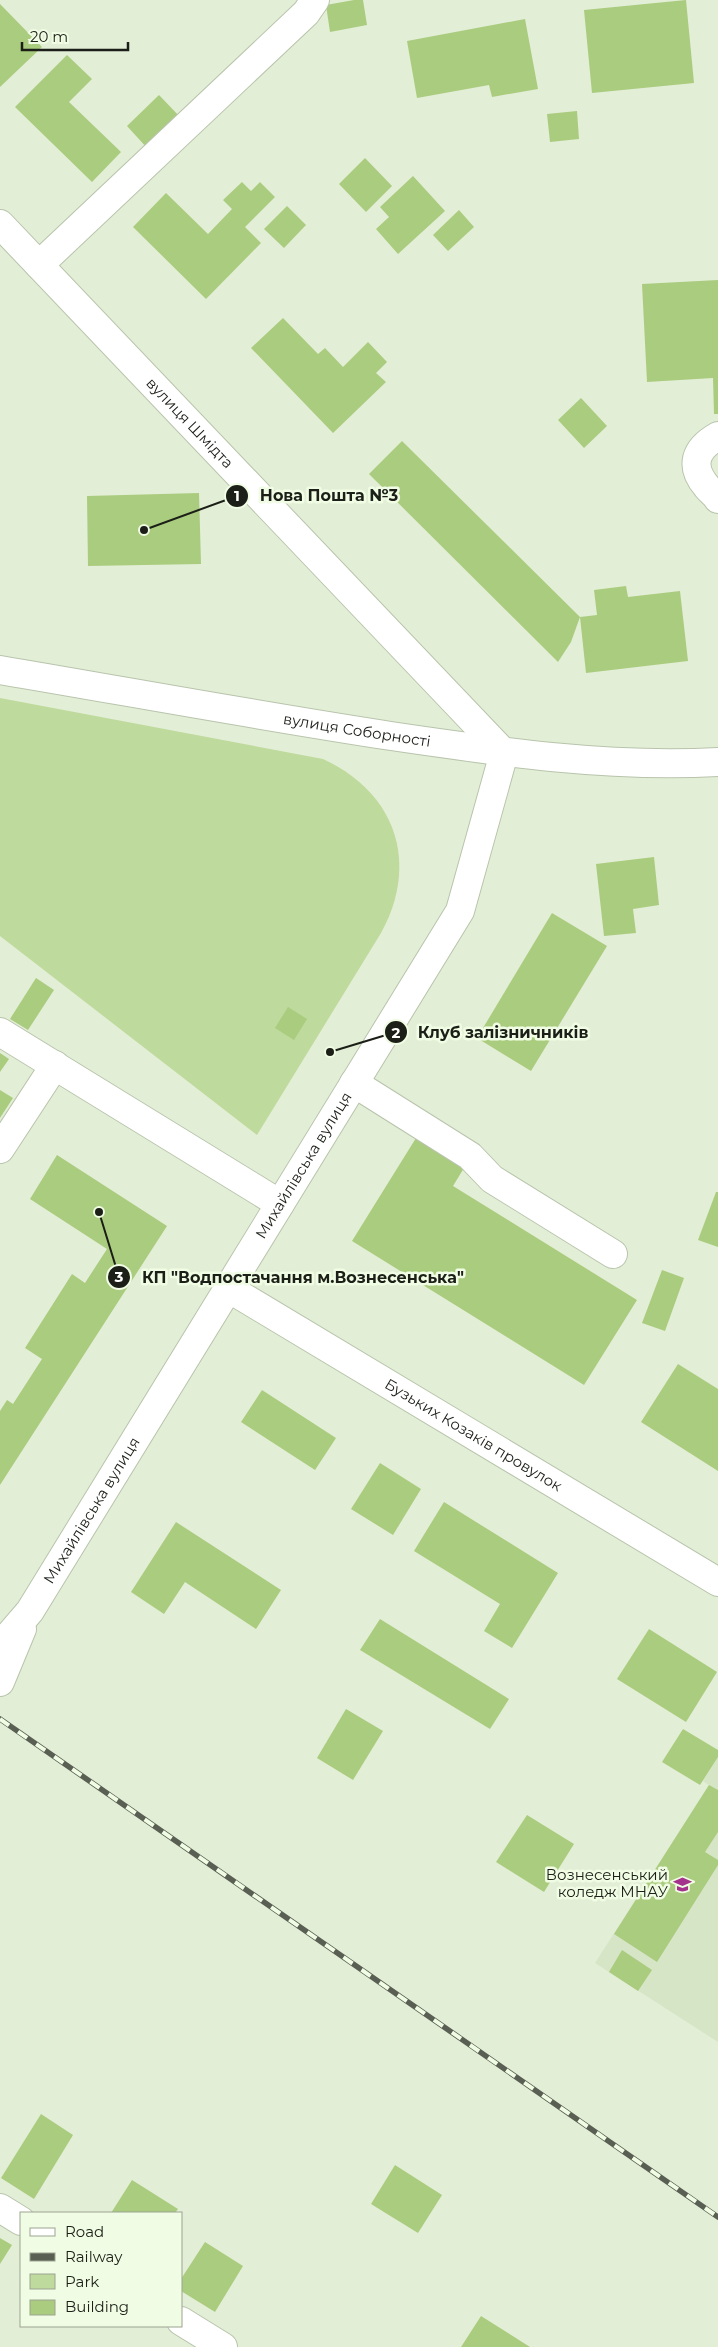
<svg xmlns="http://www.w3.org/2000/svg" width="718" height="2347" viewBox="0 0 718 2347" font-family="Montserrat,sans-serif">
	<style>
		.built { fill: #d6e5c6 }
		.green { fill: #beda9c }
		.building { fill: #aacc7e }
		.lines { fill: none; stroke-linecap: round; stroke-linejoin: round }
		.minor-casing { stroke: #b8c4ac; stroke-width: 30 }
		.major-casing { stroke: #b8c4ac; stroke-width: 30 }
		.minor { stroke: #fff; stroke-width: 28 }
		.major { stroke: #fff; stroke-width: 28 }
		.rail-casing { stroke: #595f52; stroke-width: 5.5 }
		.rail { stroke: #f0fce3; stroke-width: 4; stroke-dasharray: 11; stroke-linecap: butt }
		.labels { text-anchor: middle; stroke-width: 5; stroke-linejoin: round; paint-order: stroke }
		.street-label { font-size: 15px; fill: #1b1f17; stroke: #f0fce3 }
		.poi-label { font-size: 15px; fill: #1b1f17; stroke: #f0fce3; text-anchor: end }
		.leader { fill: none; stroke: #1b1f17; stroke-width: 2 }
		.callout-dot { fill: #1b1f17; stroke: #f0fce3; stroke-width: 2 }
		.mark-label { font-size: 15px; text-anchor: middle; font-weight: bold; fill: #fff }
		.callout-label { font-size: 16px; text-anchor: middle; font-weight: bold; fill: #1b1f17; stroke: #f0fce3; stroke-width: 5; stroke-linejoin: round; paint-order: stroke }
	</style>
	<rect width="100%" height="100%" fill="#e3eed6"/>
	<polygon class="built" points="718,1757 718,2042 595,1963 709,1785 703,1781"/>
	<path class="green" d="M 0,698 L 323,759 C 395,792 420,862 381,933 L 257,1135 L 0,936 Z"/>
	<g class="building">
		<polygon points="354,0 363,0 367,25 330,32 326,5"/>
		<polygon points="686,0 694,83 592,93 584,10"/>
		<polygon points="0,4 42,47 0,87"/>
		<polygon points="525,19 538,89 492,97 489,85 417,98 407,41"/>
		<polygon points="67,55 92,79 69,102 121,152 92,182 15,107"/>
		<polygon points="159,95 181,118 148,149 127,126"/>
		<polygon points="577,111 579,139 550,142 547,114"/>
		<polygon points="365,158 392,186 366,212 339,184"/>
		<polygon points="413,176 445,211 398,254 376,229 389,217 380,207"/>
		<polygon points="242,182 251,191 260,182 275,197 245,227 261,243 206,299 133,227 166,193 208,234 232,209 223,200"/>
		<polygon points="287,206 306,225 284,248 264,229"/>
		<polygon points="459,210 474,227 448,251 433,235"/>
		<polygon points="718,280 718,414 714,414 713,378 647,382 642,284"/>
		<polygon points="283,318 318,354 325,348 343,367 368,342 387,362 376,373 386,382 333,433 251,348"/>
		<polygon points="581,398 607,426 584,448 558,420"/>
		<polygon points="402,441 580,617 571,642 558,662 369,474"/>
		<polygon points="199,493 201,564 88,566 87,496"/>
		<polygon points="626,586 628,597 680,591 688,661 586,673 580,617 597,615 594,590"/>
		<polygon points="654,857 659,905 633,909 636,933 604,936 596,864"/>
		<polygon points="552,913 607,946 531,1071 477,1038"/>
		<polygon points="36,978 54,990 28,1030 10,1019"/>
		<polygon points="288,1007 307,1019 294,1040 275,1028"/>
		<polygon points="0,1053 9,1059 0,1072"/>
		<polygon points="0,1090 13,1098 0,1118"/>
		<polygon points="416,1138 464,1168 453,1186 637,1300 584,1385 352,1241"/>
		<polygon points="57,1155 167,1226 0,1485 0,1411 7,1400 13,1404 42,1359 25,1348 72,1274 85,1283 107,1249 30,1199"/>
		<polygon points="716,1192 718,1192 718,1247 698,1240"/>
		<polygon points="662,1270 684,1278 665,1331 642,1323"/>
		<polygon points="678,1364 718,1389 718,1471 641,1422"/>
		<polygon points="262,1390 336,1438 315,1470 241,1422"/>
		<polygon points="380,1463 421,1489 393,1535 351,1509"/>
		<polygon points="444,1502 558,1573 512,1648 484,1631 500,1604 414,1551"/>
		<polygon points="176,1522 281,1590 256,1629 185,1582 164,1614 131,1592"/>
		<polygon points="380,1619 509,1699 490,1729 360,1650"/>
		<polygon points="649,1629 717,1672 686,1722 617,1679"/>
		<polygon points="346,1709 383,1731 353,1780 317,1758"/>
		<polygon points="683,1729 718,1750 718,1757 700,1785 662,1762"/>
		<polygon points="709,1785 718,1790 718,1832 705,1852 718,1860 718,1865 657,1962 614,1934"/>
		<polygon points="527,1815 574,1844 544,1892 496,1862"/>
		<polygon points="622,1950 652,1970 638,1991 609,1972"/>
		<polygon points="41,2114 73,2135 34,2199 1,2178"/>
		<polygon points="395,2165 442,2195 418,2233 371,2204"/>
		<polygon points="132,2180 178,2209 175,2213 111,2213"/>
		<polygon points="0,2238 12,2245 0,2264"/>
		<polygon points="205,2242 243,2266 215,2312 181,2291 181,2279"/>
		<polygon points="481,2316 530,2347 461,2347"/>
	</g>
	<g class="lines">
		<defs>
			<g id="minor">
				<path id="s1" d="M 0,224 L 504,753"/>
				<polyline points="39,265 306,13 315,0"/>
				<path d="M 718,436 C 695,449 689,466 707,487 C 711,492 715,494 718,499"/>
				<polyline points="0,1032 280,1204"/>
				<polyline points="354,1083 470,1156 492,1179 613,1254"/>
				<polyline points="0,1149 55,1065"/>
				<polyline points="0,2208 21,2221"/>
				<polyline points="181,2321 223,2347"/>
			</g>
			<g id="major">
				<path id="s2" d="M 0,670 C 130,692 260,716 391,736 C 499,752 609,768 718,762"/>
				<path id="s3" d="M 228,1288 L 718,1582"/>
				<path id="s4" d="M 0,1646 L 30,1611 L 460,911 L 504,753"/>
				<polyline points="0,1682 22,1629"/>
			</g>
		</defs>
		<use href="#minor" class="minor-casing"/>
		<use href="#major" class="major-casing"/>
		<use href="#minor" class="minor"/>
		<use href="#major" class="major"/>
		<defs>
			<polyline id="rail" points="0,1719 718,2217"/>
		</defs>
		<use href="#rail" class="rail-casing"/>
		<use href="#rail" class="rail"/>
	</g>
	<defs>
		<symbol id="university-bare" viewBox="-9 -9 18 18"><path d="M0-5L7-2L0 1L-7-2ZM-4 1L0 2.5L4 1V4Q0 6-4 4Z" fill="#a4318c" stroke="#f0fce3" stroke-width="2.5" paint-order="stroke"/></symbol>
	</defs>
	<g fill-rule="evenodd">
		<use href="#university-bare" x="670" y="1872" width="25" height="25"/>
	</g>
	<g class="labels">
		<g class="street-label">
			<text dy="5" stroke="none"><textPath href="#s1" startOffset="275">вулиця Шмідта</textPath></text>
			<text dy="5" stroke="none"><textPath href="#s2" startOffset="362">вулиця Соборності</textPath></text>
			<text dy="5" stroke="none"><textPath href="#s4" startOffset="569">Михайлівська вулиця</textPath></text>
			<text dy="5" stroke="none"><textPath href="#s3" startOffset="286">Бузьких Козаків провулок</textPath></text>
			<text dy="5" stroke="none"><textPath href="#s4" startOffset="164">Михайлівська вулиця</textPath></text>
		</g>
		<g class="poi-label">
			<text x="668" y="1880">Вознесенський<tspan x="668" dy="17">коледж МНАУ</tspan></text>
		</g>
	</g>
	<path class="leader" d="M144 530L237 496M330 1052L396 1032M99 1212L119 1277"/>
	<g class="callout-dot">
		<circle cx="144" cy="530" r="5"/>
		<circle cx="330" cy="1052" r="5"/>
		<circle cx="99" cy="1212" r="5"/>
		<circle cx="237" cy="496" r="12"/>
		<circle cx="396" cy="1032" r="12"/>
		<circle cx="119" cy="1277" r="12"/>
	</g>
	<g class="mark-label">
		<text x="237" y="501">1</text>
		<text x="396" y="1038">2</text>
		<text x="119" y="1282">3</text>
	</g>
	<g class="callout-label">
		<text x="329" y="501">Нова Пошта №3</text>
		<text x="503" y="1038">Клуб залізничників</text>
		<text x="303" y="1283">КП "Водпостачання м.Вознесенська"</text>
	</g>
	<rect x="20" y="2212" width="162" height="115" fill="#f0fce3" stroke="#9ba491"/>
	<rect x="30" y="2228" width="25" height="8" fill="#ffffff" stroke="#9ba491"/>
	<text x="65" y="2237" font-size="15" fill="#1b1f17">Road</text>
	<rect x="30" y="2253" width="25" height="8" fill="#595f52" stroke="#9ba491"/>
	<text x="65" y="2262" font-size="15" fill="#1b1f17">Railway</text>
	<rect x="30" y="2274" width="25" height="15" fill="#beda9c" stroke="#9ba491"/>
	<text x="65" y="2287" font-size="15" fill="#1b1f17">Park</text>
	<rect x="30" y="2300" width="25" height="15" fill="#aacc7e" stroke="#9ba491"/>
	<text x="65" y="2312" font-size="15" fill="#1b1f17">Building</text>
	<path d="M22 42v8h106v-8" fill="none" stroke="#1b1f17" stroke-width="2.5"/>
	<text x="30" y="42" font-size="15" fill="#1b1f17" stroke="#f0fce3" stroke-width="4" paint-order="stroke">20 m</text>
</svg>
